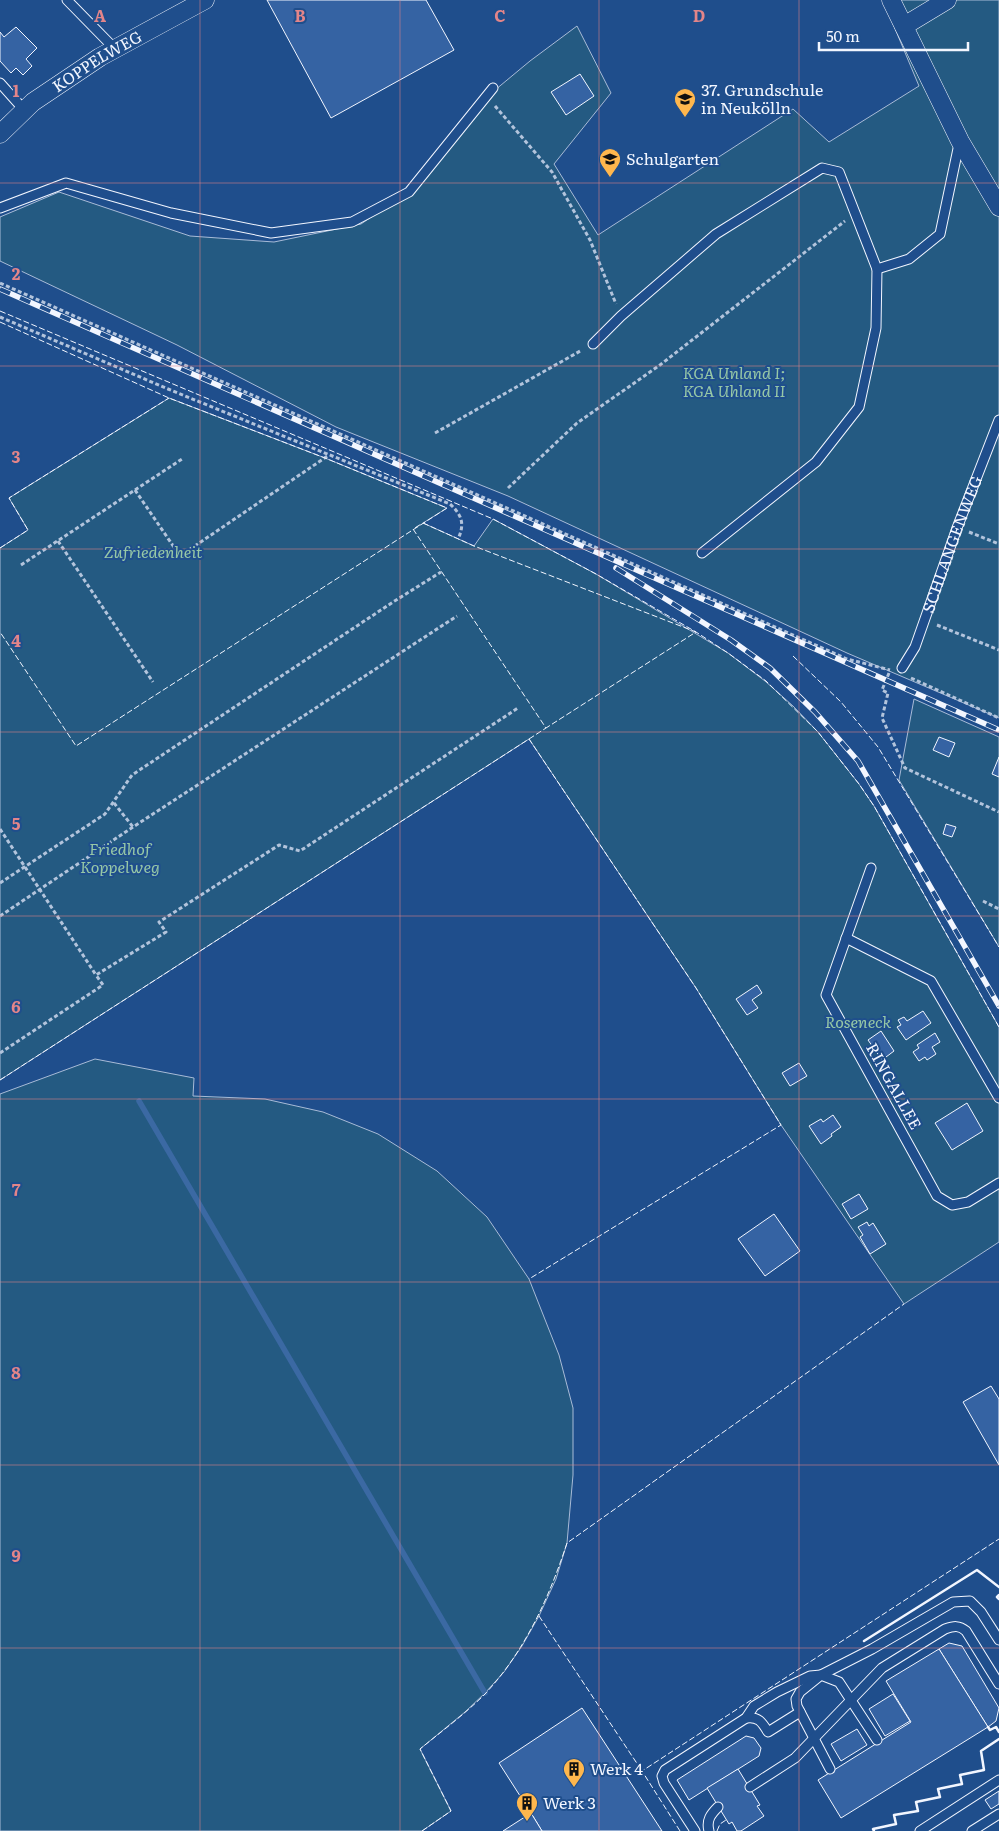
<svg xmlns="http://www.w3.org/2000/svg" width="999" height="1831" font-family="Literata,serif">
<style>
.green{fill:#245a82;stroke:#a8bbd7}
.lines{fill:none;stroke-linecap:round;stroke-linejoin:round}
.stream{stroke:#3b69a3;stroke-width:5.5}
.building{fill:#3563a3;stroke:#f2f6ff}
.service-casing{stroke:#f2f6ff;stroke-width:11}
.minor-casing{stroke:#f2f6ff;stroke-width:19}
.path{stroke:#b3c4dc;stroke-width:3;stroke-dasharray:4 2.5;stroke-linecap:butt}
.service{stroke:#1f4e8c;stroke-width:9}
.minor{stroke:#1f4e8c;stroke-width:18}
.rail-casing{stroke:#f2f6ff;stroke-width:5.5}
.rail{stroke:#1f4e8c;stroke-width:4;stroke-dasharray:11;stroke-linecap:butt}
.fence{stroke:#f2f6ff;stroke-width:1;stroke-dasharray:6 2.5;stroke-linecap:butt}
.wall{stroke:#f2f6ff;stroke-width:2.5}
.grid{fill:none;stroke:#e38589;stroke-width:1;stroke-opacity:0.55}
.labels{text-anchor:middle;stroke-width:4;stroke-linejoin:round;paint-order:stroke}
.street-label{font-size:16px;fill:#f2f6ff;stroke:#1f4e8c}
.poi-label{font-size:16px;fill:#f2f6ff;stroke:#1f4e8c;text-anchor:start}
.park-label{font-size:16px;font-style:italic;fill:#97c8a6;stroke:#1f4e8c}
.grid-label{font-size:16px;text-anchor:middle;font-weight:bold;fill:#e38589;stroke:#1f4e8c;stroke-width:4;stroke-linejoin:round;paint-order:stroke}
</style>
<rect width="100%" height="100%" fill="#1f4e8c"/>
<g class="green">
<path d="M883,0H999V718L847,653L508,496L336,427L177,345L0,261V217L59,192L190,236L274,242L361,224L418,185L489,95L530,61L577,26L611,93L554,164L598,235L793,109L829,142L919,86Z"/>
<path d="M169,398L325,458L447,508L423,523L474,546L493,519L596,574L728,653L765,681L793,706L818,732L859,784L874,806L999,1027V1242L904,1304L781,1125L696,988L529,739L0,1080V548L28,530L9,498Z"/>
<path d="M914,699L999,737V947L899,780Z"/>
<path d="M95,1059L194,1078L193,1096L265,1099L323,1112L378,1134L437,1171L487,1217L529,1279L559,1355L573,1408V1475L567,1543L556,1579L539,1616L522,1646L504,1672L485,1693L465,1712L420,1749L451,1811L422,1831H0V1094Z"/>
</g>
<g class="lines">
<path class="stream" d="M139,1101L485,1693"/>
</g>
<g class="building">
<path d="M267,0H426L454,50L331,118Z"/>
<path d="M16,27L37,48L26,59L32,66L23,75L16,68L11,73L0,61V32L4,37Z"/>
<path d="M580,74L594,96L566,115L551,92Z"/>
<path d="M939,737L955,743L949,757L933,750Z"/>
<path d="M999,757V777L992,774Z"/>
<path d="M946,824L956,827L952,837L943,834Z"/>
<path d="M757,985L762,993L752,1000L758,1008L747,1015L736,999Z"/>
<path d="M923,1011L931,1023L906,1040L897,1027L901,1025L898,1020L904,1017L907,1021Z"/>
<path d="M881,1031L894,1051L882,1060L868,1040Z"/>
<path d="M935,1033L940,1042L932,1047L936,1054L927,1060L925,1057L919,1061L913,1052L919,1048L917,1045Z"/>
<path d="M799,1063L807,1076L790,1086L782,1073Z"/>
<path d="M967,1103L983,1131L952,1150L935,1123Z"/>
<path d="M833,1115L841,1127L831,1134L832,1136L821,1144L809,1126L821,1119L823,1122Z"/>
<path d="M859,1194L868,1209L851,1219L842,1204Z"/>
<path d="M774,1214L800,1251L765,1276L738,1239Z"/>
<path d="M867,1222L869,1226L873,1223L886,1244L870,1254L860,1237L863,1235L858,1227Z"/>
<path d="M991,1386L999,1399V1465L963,1402Z"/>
<path d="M949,1643L962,1646L999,1708L996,1721L988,1727L939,1649Z"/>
<path d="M939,1649L988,1727L841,1818L818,1780L911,1722L886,1681Z"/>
<path d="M893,1694L910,1721L885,1736L869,1709Z"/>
<path d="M582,1708L662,1831H542L531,1813L499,1763Z"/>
<path d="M857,1729L867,1745L841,1761L831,1744Z"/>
<path d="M746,1736L754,1738L761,1748L759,1756L689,1800L677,1780Z"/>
<path d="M738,1769L760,1805L757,1806L764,1816L741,1831H737L732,1822L729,1824L707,1788Z"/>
<path d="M999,1791V1804L991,1809L985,1800Z"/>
<path d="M531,1813L542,1831H503Z"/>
</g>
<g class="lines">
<g class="service-casing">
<g id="service">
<path d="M67,0L115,49"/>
<path d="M0,83L25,111"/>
<path d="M0,208L66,183L171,213L271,233L352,222L409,192L493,88"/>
<path d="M593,344L621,316L716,234L822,168L839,172L877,269L909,259L940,234L959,144"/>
<path d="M702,553L816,462L859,407L876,328L877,269"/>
<path id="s1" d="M902,668L915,647L957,528L999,420"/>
<path d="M871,868L826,995L937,1196L952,1205L968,1202L999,1183"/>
<path d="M846,938L931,981L999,1098"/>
<path d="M746,1718C758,1716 762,1722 768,1732L800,1712"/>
<path d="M830,1769L797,1706L796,1699L800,1692L821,1675L872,1649L953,1602L970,1601L981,1612L999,1640"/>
<path d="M750,1787L795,1758L882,1668L945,1629C954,1626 959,1625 966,1631L999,1684"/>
<path d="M695,1831L664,1783L662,1776L665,1770L746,1718L754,1706L777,1692L810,1676L821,1675L839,1682L877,1740"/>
<path d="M709,1831C706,1820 711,1814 718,1807"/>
<path d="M920,1831L999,1780"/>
<path d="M972,1831L999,1814"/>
</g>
</g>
<g class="minor-casing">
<g id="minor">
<path d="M891,0L960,141L999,207"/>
<path d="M904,26L947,0"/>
<path id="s2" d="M0,134L33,102L100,57L205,0"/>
</g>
</g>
<g class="path">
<path d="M495,106L552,172L590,240L616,304"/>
<path d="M0,283L847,659L890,670"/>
<path d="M0,317L168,389L450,504C462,515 465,524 458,539"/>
<path d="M435,433L582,350"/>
<path d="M508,488L577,423L660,365L845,221"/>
<path d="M135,490L180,556L329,455"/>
<path d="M969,532L999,544"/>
<path d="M58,541L153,682"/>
<path d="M21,565L182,459"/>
<path d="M937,625L999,650"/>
<path d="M889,673L882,690L888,693L882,718L905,768L999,812"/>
<path d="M911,678L999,718"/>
<path d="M114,803L133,827"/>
<path d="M0,829L96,975"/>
<path d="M0,883L105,814L132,775L393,602L441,572"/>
<path d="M983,901L999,909"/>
<path d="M0,916L133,827L457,616"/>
<path d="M0,1053L103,985L96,975L166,932L159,922L279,845L300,851L518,708"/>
</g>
<use href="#service" class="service"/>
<use href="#minor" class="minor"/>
<g class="rail-casing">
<g id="rail">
<path d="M0,289L999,730"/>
<path d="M616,568L731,640L770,668L815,712L858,761L999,1006"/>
</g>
</g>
<use href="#rail" class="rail"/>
<g class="fence">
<path d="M0,311L493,519L596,574L696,632L728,653L766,681L818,732L859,784L874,806L999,1027"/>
<path d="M0,322L169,398L325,458L447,508L76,746L0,632"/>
<path d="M423,523L474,546L696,632L546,728L413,529Z"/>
<path d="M0,548L28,530L9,498L169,398"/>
<path d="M793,656L841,702L878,747L999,947"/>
<path d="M529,739L546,728"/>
<path d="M0,1080L529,739L696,988L781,1125L529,1279"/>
<path d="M539,1616L642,1771"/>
<path d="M422,1831L451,1811L420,1749C442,1731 465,1714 485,1694C525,1651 549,1598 567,1543L904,1304"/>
<path d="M680,1831L642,1771L999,1539"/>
<path d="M717,1831L720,1824L726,1820"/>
</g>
<g class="wall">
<path d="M999,1595L997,1597L999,1599"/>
<path d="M864,1641L977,1570L999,1587"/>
<path d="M988,1727L990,1730L996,1727L999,1732"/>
<path d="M874,1831L873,1829L896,1824L894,1815L918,1811L916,1802L940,1797L938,1789L962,1784L960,1775L984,1770L981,1751L999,1739"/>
</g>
</g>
<path class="grid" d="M200,0V1831M400,0V1831M599,0V1831M799,0V1831M0,183H999M0,366H999M0,549H999M0,732H999M0,916H999M0,1099H999M0,1282H999M0,1465H999M0,1648H999"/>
<defs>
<g id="school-pin" transform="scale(1.125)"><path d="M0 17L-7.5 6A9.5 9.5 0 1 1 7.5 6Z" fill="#ffb74d" stroke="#1f4e8c"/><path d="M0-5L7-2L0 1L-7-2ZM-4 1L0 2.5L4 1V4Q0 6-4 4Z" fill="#111"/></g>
<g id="building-pin" transform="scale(1.125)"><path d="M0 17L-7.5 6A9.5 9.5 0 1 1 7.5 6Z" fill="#ffb74d" stroke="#1f4e8c"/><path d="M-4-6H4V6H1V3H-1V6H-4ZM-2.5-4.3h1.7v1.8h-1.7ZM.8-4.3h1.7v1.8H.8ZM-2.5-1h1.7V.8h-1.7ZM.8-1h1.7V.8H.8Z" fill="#111"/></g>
</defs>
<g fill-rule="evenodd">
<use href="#school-pin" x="685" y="99"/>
<use href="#school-pin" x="610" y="159"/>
<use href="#building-pin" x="574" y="1769"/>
<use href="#building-pin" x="527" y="1803"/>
</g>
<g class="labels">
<g class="street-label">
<text dy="6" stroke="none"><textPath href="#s2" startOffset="122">KOPPELWEG</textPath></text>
<text dy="6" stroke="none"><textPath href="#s1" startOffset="134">SCHLANGENWEG</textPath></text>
<text transform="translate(894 1086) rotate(61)" y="6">RINGALLEE</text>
</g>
<g class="poi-label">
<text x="701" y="96">37. Grundschule<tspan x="701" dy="18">in Neukölln</tspan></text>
<text x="626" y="165">Schulgarten</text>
<text x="590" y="1775">Werk 4</text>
<text x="543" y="1809">Werk 3</text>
</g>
<g class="park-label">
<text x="734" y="379">KGA Unland I;<tspan x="734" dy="18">KGA Uhland II</tspan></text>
<text x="153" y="558">Zufriedenheit</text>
<text x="120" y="855">Friedhof<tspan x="120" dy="18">Koppelweg</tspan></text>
<text x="858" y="1028">Roseneck</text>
</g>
</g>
<g class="grid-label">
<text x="100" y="22">A</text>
<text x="300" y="22">B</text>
<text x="500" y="22">C</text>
<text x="699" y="22">D</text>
<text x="16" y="97">1</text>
<text x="16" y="280">2</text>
<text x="16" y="463">3</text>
<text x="16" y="647">4</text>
<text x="16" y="830">5</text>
<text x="16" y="1013">6</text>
<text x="16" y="1196">7</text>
<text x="16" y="1379">8</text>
<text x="16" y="1562">9</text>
</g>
<path d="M819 42v8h149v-8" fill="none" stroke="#f2f6ff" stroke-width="2.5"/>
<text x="826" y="42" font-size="15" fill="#f2f6ff" stroke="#1f4e8c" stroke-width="4" paint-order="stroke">50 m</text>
</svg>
